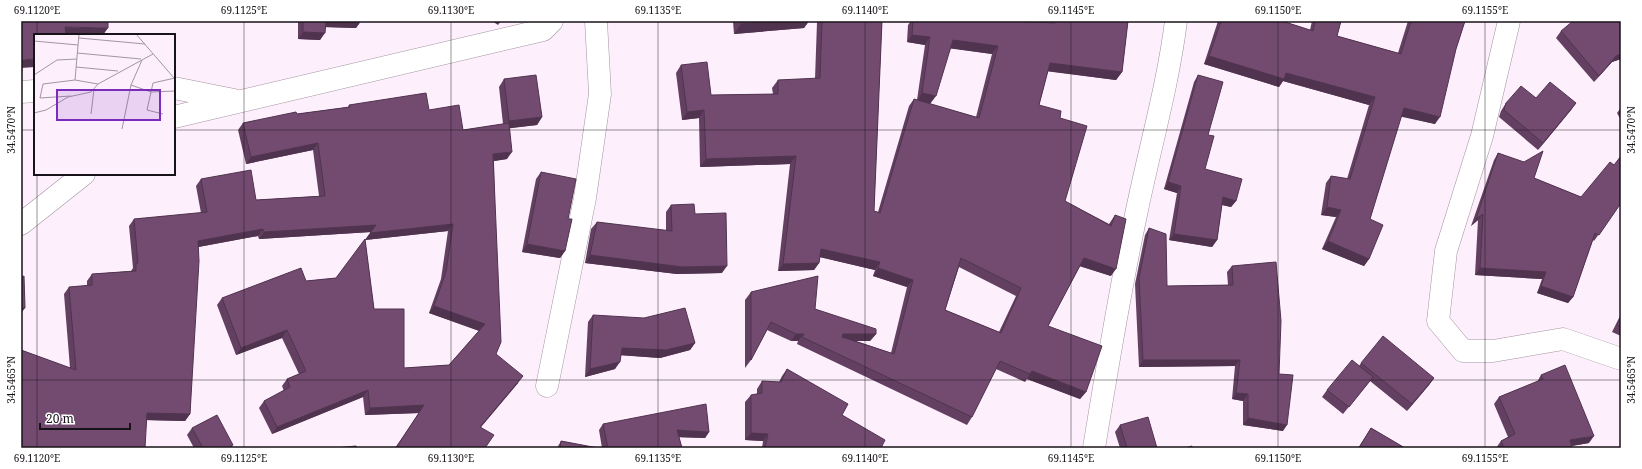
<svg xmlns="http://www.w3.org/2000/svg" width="1642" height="469" font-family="'Noto Serif',serif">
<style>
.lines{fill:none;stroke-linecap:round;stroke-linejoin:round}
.minor-casing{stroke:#a295a1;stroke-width:23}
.minor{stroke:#fff;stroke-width:22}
.wall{fill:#634061;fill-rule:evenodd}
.shaded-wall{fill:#50344f}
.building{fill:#734b71;stroke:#50344f;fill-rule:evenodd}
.ticks{fill:none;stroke:#181318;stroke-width:1;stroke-opacity:0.45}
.inset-road{fill:none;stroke:#a197a1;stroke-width:1}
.view{fill:#7b2cbf;fill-opacity:0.15;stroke:#7b2cbf;stroke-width:2}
.inset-edge{fill:none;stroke:#181318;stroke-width:2}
.neatline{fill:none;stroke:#181318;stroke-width:1.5}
.ticks-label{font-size:10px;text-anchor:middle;fill:#181318}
</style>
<rect width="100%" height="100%" fill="#fdeffc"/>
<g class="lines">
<g class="minor-casing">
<g id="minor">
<path d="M1509,21L1482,136L1446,251L1438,321L1463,351H1493L1563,339L1621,359"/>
<path d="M174,88L234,100"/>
<path d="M21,92L35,91"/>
<path d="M174,117L543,30L552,21"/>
<path d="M21,224L84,174"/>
<path d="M547,386L585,198L600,94L596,21"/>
<path d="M1094,448C1107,368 1120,289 1137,210C1150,147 1168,85 1176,21"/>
</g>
</g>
<use href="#minor" class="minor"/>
</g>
<g class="wall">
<path d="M298,21H361L356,28L326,27L320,40L298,39Z"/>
<path d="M492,21H501L498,25Z"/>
<path d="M733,21H809L804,28L734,34Z"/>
<path d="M818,21H882L874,211L878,212L909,106L914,99L917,100L925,45L907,42L908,25L911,21H1011L1050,22V21H1128L1122,72L1116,80L1048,71L1039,105L1060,118L1065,201L1109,224L1115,215L1111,276L1080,266L1048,326L1086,392L1080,399L1027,379L1025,382L996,369L972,417L967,425L797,344L798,341H791L767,330L751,360L745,368V300L751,292L815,309L876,334L870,341H856L891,353L907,287L873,276L875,270L820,257L819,263L814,270L778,271L790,164L700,167L699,118L682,120L676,73L681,65L711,95L773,94L772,88L778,80L815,79L817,22ZM950,48L992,54L976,117L930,104ZM959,267L1016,296L999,332L945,310Z"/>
<path d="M1218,21H1282L1310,30L1312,21H1341L1337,36L1398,53L1408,21H1465L1456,49L1435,124L1401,116L1370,219L1369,259L1364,266L1322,249L1336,217L1321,215L1326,183L1331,176L1347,179L1369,105L1283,81L1279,87L1204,64Z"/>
<path d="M1621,21V59L1612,62L1594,82L1556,38L1561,31Z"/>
<path d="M1198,75L1208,135L1205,169L1236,201L1231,207L1222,205L1217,240L1212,247L1169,240L1177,193L1164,189L1194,82Z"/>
<path d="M504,79L542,117L537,125L509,128L507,159L494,161L496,354L518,383L481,427L485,448H395L419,413L365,415L363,397L272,434L259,408L264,401L284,391L282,386L287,379L299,374L282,338L236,355L217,305L222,298L306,281L336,278L371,232L259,239L258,236L198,247L190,414L185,421L147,420L21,448V350L70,368L64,294L69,287L87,286V281L92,274L131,271L133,268L129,226L134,219L201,213L196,186L201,179L256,200L319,196L313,150L246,164L238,130L243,123L297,114L348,107L349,105L429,110L463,130L503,124L499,87ZM448,231L441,279L429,313L479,331L449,365L404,368L374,309L365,240Z"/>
<path d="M1536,98L1576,103L1571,110L1538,150L1499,117L1501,111L1506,103Z"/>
<path d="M1620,109H1621V120L1617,113Z"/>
<path d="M1498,153L1534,178L1581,197L1621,203L1594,241L1593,240L1573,297L1568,303L1537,293L1542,279L1475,275L1478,220L1471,226L1494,160Z"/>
<path d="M541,172L565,251L560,258L522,252L536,179Z"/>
<path d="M671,205L695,214L722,273L677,274L585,263L591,229L597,222L666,231V212Z"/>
<path d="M1149,228L1167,286L1228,285L1227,272L1232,266L1279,374L1283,431L1243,425V401L1232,399L1235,366L1139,367L1135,284L1145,235Z"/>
<path d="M1621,314V336L1612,332Z"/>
<path d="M593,315L695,343L690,350L660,358L621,355L615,369L585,377L588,322Z"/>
<path d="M1361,363L1434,378L1429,385L1407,411L1370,381L1343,414L1322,397L1327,390L1359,366Z"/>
<path d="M787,369L842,415L881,448H762L763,441L745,440V402L751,395L757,394V389L762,381L779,382L782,376Z"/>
<path d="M1541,375L1589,443L1572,446V448H1496L1501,441L1508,437L1494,404L1499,397L1537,382Z"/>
<path d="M603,424L709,432L705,438L679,437L682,448H602L599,430Z"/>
<path d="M1120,425L1157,448H1120L1115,432Z"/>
<path d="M192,428L231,448H194L187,435Z"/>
<path d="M1371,428L1405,448H1358Z"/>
<path d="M561,441L598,448H557Z"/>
</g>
<g class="shaded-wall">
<path d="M325,21H361L356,28L321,27Z"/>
<path d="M777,21H809L804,28L734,34L741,24Z"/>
<path d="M65,27L108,28L103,35H60Z"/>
<path d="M303,32L325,33L320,40L298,39Z"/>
<path d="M912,35L930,37L925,45L907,42Z"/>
<path d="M953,40L998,46L992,54L947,48Z"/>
<path d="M1621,54V59L1612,62L1594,82L1599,76L1616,56Z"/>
<path d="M1209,56L1286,73L1375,97L1369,105L1283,81L1279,87L1204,64Z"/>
<path d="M35,59V67L21,68V60Z"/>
<path d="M1050,63L1122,72L1116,80L1045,71Z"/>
<path d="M922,93L936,96L930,104L917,101Z"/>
<path d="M1576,103L1571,110L1538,150L1543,143Z"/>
<path d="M1404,108L1440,117L1435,124L1398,116Z"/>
<path d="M704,110L699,118L682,120L687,112Z"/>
<path d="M542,117L537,125L504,129L509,121Z"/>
<path d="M318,143L313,150L246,164L251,157Z"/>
<path d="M512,152L507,159L488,162L493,154Z"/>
<path d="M796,156L790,164L700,167L706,159Z"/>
<path d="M1168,182L1181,186L1177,193L1164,189Z"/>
<path d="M1223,197L1236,201L1231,207L1218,204Z"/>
<path d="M1327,207L1341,210L1336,217L1321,215Z"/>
<path d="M1483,214L1478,220L1471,226L1476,219Z"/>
<path d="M453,224L448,231L365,240L370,233Z"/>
<path d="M376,225L371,232L259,239L264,232Z"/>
<path d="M263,229L258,236L193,248L198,241Z"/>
<path d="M1174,234L1217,240L1212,247L1169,240Z"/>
<path d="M1328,241L1369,259L1364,266L1322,249Z"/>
<path d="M527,244L565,251L560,258L522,252Z"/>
<path d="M821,249L880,262L875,270L815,256Z"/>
<path d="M590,255L727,266L722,273L677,274L585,263Z"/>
<path d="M1084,258L1116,269L1111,276L1079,266Z"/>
<path d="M819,263L814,270L778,271L783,264Z"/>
<path d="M878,268L913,280L907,287L873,276Z"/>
<path d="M1480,268L1546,272L1542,279L1475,275Z"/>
<path d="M1541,286L1573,297L1568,303L1537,293Z"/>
<path d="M434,306L485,324L480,331L429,313Z"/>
<path d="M21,308H25L22,312H21Z"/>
<path d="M287,330L282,338L236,355L241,348Z"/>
<path d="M796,334H804L798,341H791Z"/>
<path d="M843,334H876L870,341H838Z"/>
<path d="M695,343L690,350L660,358L617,355L622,348Z"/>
<path d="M1143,360H1240L1235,366L1139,367Z"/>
<path d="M620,362L615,369L585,377L590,369Z"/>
<path d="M1032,371L1086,392L1080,399L1027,379Z"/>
<path d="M523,376L518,383L475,434L480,427Z"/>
<path d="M1434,378L1429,385L1407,411L1412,404Z"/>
<path d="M368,390L363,397L272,434L277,427Z"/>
<path d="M1236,393L1248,394L1243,401L1232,399Z"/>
<path d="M424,405L419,413L365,415L370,408Z"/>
<path d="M147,413L190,414L185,421L142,420Z"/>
<path d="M1248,418L1287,425L1283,431L1243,425Z"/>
<path d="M677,430L709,432L705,438L672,437Z"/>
<path d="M751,433L768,434L763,441L745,440Z"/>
<path d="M1594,436L1589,443L1565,447L1570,440Z"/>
<path d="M233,445L231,448H226Z"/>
</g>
<g class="building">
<path d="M21,21H108V28L65,27L66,35H35V59L21,60L22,71H21Z"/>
<path d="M303,21H326L325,33L303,32Z"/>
<path d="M741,21H777L741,24Z"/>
<path d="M822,21H882L874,211L880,213L914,99L979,118L998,46L953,40L936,96L922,93L930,37L912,35L913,21H1011L1055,23V21H1128L1122,72L1050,63L1039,105L1061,111L1060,118L1087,126L1065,201L1111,226L1115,215L1126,219L1116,269L1084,258L1048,326L1102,346L1086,392L1032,371L1030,374L1000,361L972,417L802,337L804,334H796L771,322L751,360V292L818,276L815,309L876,329V334H843L842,337L894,354L913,280L878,268L880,262L821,249L819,263L783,264L796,156L706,159L704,110L687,112L681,65L707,62L711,95L778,94V80L820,78ZM961,258L1021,288L1001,333L945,310Z"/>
<path d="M1221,21H1282L1313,31L1315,21H1341L1337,36L1401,54L1411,21H1465L1456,49L1440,117L1404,108L1370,219L1383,225L1369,259L1328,241L1341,210L1327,207L1331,176L1350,179L1375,97L1286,73L1284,79L1209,56Z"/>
<path d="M1573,21H1621V54L1616,56L1599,76L1561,31Z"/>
<path d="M536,75L542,117L509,121L504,79Z"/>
<path d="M1198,75L1223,82L1208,135L1214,136L1205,169L1242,179L1236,201L1223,197L1217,240L1174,234L1181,186L1168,182Z"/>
<path d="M1550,82L1576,103L1543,143L1504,110L1506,103L1521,86L1536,98Z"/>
<path d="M426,93L429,110L459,105L463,130L509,123L512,152L493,154L501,342L496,354L523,376L480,427L494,435L485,448H465L463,447V448H396L424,405L370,408L368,390L277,427L264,401L290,387L287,379L306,371L287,330L241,348L222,298L301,268L306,281L336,278L365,239L374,309H404V368L449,365L485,324L434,306L446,272L453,224L370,233L376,225L264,232L263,229L198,241L199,261L190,414L147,413L145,448H21V395L22,392L21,391V350L76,370L69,287L92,285V274L136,271V263H138L134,219L207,212L201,179L251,170L256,200L325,196L318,143L251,157L243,123L296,112L297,114L350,107L349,105Z"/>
<path d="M1543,151L1534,178L1581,197L1610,162L1614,165L1621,156V203L1599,235L1595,233L1573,297L1541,286L1546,272L1480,268L1483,214L1476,219L1498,153L1524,162Z"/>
<path d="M541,172L576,179L568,219H572L565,251L527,244Z"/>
<path d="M694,204L695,214L726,213L727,266L682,267L590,255L597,222L672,231L671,205Z"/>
<path d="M1149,228L1166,234L1167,286L1233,285L1232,266L1276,262L1281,321L1279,374L1293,375L1287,425L1248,418V394L1236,393L1240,360H1143L1139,278Z"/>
<path d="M24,276L25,308H21V277Z"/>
<path d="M685,308L695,343L666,350L622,348L620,362L590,369L593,315L644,318Z"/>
<path d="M1621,317V327L1617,325Z"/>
<path d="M1383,336L1434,378L1412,404L1361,363Z"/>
<path d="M1352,360L1373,377L1349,407L1327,390Z"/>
<path d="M1565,365L1594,436L1570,440L1572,448H1504L1501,441L1515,434L1499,397L1543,379L1541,375Z"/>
<path d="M787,369L848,404L842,415L885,440L881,448H765L768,434L751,433V395L762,393V381L781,382Z"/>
<path d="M706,404L709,432L677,430L682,448H608L603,424Z"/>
<path d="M217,415L233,445L226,448H203L192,428Z"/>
<path d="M1148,417L1157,448H1127L1120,425Z"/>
<path d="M1371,428L1405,448H1359Z"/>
<path d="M561,441L598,448H560Z"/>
<path d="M356,446L357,448H336Z"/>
<path d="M1192,446V448H1185Z"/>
</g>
<path class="ticks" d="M37,21V35M244,21V448M451,21V448M658,21V448M865,21V448M1071,21V448M1278,21V448M1485,21V448M21,130H35M174,130H1621M37,174V448M21,380H1621"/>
<g transform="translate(34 34)">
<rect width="141" height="141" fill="#fdeffc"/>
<path class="inset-road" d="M102,0L140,44M45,4L111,10M0,7L44,11M43,19L107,25M42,33L84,37M0,41L23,26L43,25M41,46L45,0M97,51L117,58L141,57M37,62L6,64L9,50L41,46L64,50M0,79L12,76L34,63L57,58L64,50L119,20M57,80L60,55M129,80L113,76L119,49L141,44M88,95L97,51L108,26"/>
<path class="view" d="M23,56H126V86H23Z"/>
<rect width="141" height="141" class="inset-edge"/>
</g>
<rect width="1642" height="469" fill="none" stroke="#ffffff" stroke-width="44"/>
<path d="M40 423v6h90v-6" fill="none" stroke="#181318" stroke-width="2"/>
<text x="46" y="423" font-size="12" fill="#181318" stroke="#ffffff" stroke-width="3" paint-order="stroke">20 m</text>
<rect x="22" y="22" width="1598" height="425" class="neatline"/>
<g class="ticks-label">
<text x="37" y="14">69.1120°E</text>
<text x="244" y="14">69.1125°E</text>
<text x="451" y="14">69.1130°E</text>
<text x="658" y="14">69.1135°E</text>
<text x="865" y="14">69.1140°E</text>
<text x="1071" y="14">69.1145°E</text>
<text x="1278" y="14">69.1150°E</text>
<text x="1485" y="14">69.1155°E</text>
<text transform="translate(11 130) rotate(-90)" y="4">34.5470°N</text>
<text transform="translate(1631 130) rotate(-90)" y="4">34.5470°N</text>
<text transform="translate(11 380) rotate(-90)" y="4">34.5465°N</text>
<text transform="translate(1631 380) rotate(-90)" y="4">34.5465°N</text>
<text x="37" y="462">69.1120°E</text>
<text x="244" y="462">69.1125°E</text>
<text x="451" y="462">69.1130°E</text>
<text x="658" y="462">69.1135°E</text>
<text x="865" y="462">69.1140°E</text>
<text x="1071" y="462">69.1145°E</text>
<text x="1278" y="462">69.1150°E</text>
<text x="1485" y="462">69.1155°E</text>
</g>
</svg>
